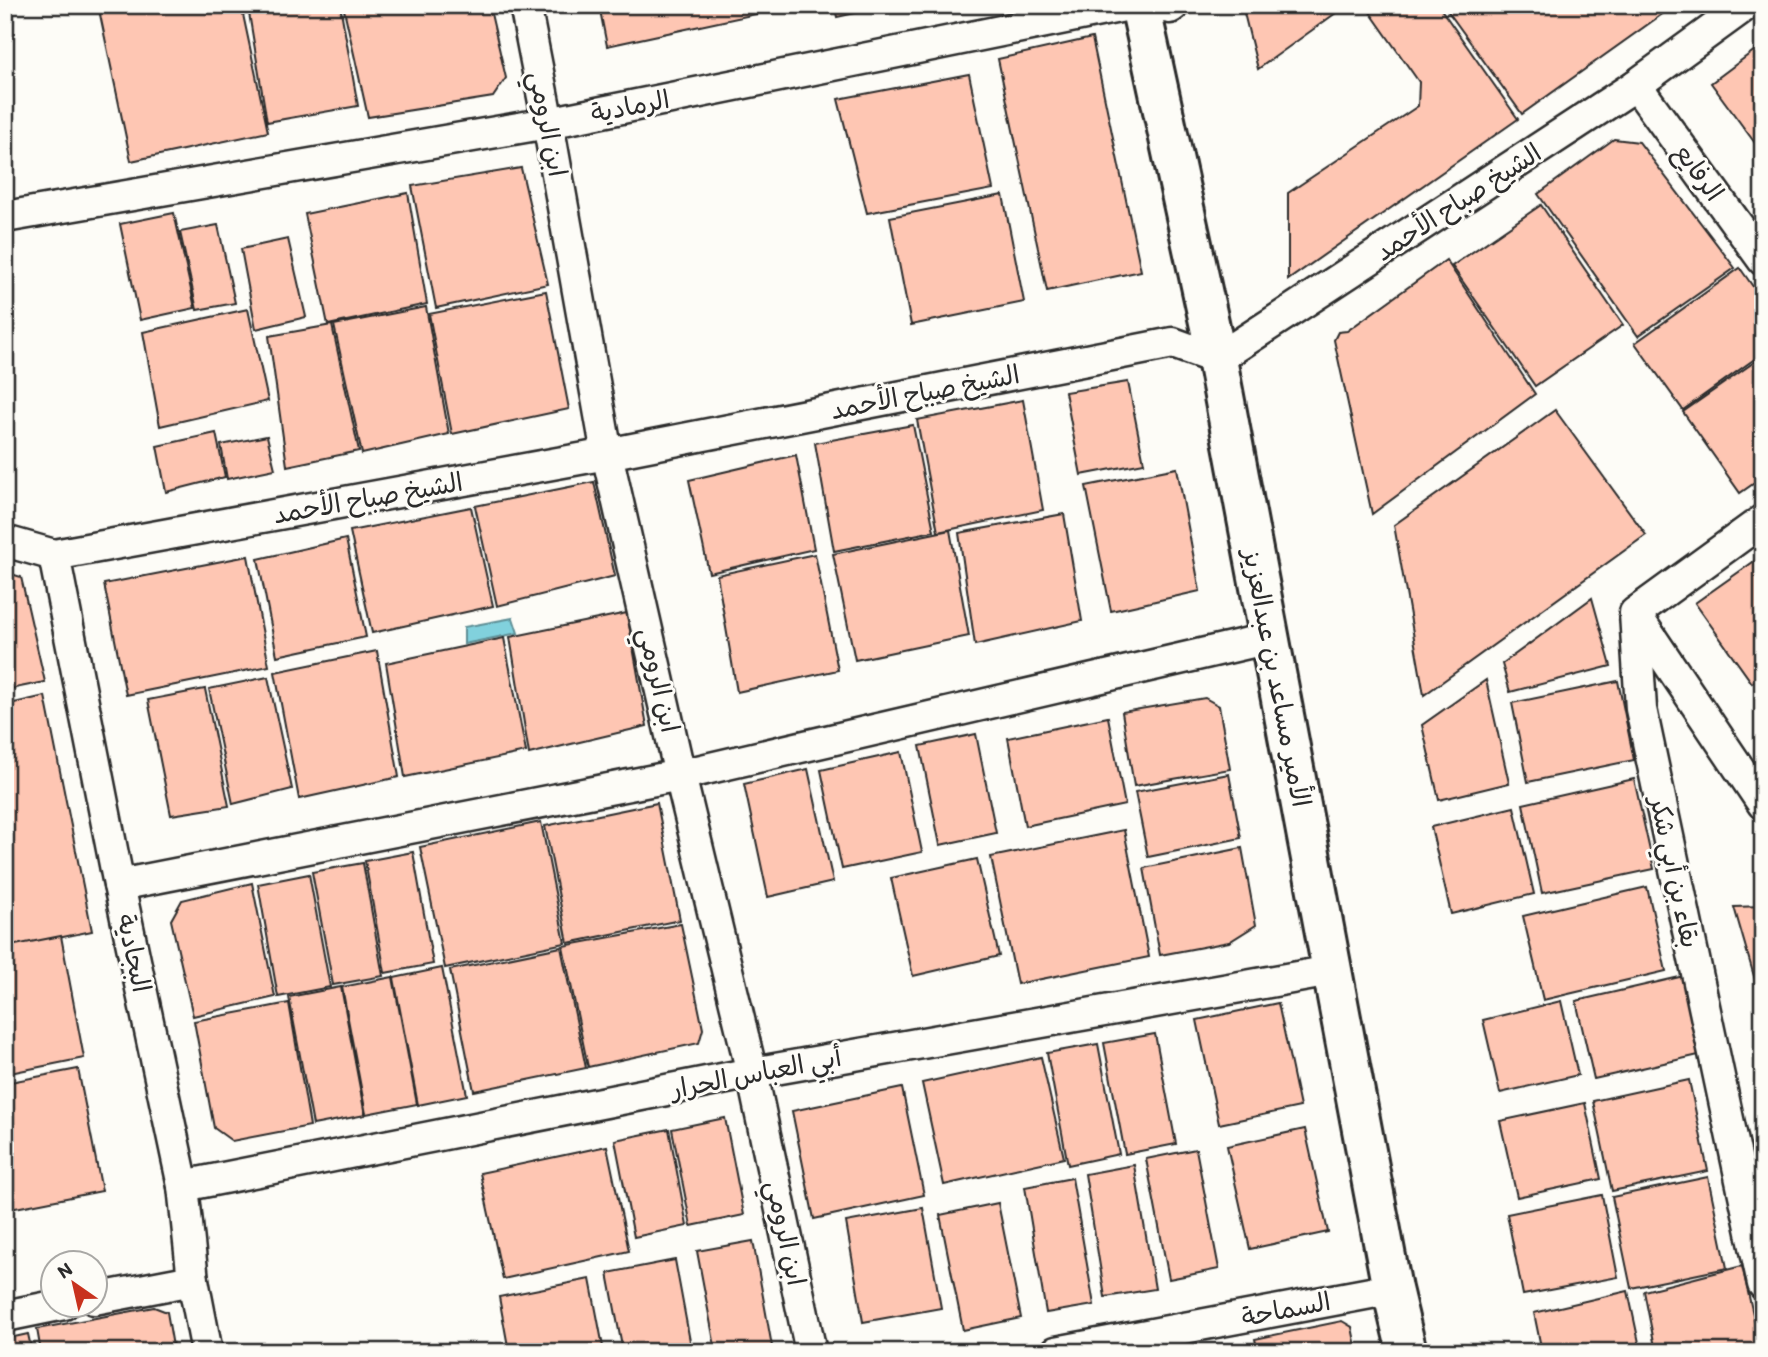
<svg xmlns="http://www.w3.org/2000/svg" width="1768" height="1357" font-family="Itim,'Playpen Sans Arabic',sans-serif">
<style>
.water{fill:#81d1dd;stroke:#5f8f96;stroke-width:2}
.building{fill:#fec6b3;stroke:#2b2b2b;stroke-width:2}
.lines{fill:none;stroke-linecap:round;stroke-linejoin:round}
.street-casing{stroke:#2b2b2b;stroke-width:35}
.secondary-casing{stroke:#2b2b2b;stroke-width:44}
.street{stroke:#fdfcf7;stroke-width:30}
.secondary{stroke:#fdfcf7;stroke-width:38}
.labels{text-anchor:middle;stroke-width:6;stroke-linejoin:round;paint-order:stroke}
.street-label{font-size:26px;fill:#2b2b2b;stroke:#fdfcf7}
</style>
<rect width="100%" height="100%" fill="#fdfcf7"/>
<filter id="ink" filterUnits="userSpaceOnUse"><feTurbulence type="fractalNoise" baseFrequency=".0143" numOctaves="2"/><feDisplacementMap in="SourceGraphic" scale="14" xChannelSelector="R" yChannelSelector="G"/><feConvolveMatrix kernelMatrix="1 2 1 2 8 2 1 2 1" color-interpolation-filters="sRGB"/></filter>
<g filter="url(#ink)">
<path class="water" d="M513,618L518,633L464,644V627Z"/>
<g class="building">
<path d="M98,5H241L268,132L131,161Z"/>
<path d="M260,5H340L358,106L267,122L248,7Z"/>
<path d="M343,5H489L506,78L493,97L368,117Z"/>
<path d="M599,5H798L607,46Z"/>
<path d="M834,5H891L837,17Z"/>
<path d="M1255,5H1347L1258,69L1244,13Z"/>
<path d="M1365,5H1438L1518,119L1288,280V193L1418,106L1419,82Z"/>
<path d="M1454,5H1675L1522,114L1447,10Z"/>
<path d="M1092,38L1141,271L1047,291L998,59Z"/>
<path d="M1763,44V154L1711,83Z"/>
<path d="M969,74L993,189L867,213L838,99Z"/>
<path d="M1614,139L1639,142L1735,268L1638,336L1538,194Z"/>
<path d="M521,168L548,284L436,308L412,186Z"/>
<path d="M408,193L427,304L328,325L305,214Z"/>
<path d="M1003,195L1024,302L911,325L890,217Z"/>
<path d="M1541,205L1623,325L1535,386L1452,266Z"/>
<path d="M174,213L195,308L140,320L120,224Z"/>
<path d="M218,225L235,303L197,310L180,232Z"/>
<path d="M288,239L306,317L256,329L241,249Z"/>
<path d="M1446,260L1535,394L1372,514L1334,340L1338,332L1347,331Z"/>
<path d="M1740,268L1763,301V353L1683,410L1635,343Z"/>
<path d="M546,291L569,409L452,434L429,314Z"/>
<path d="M426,307L449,434L362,454L334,325Z"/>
<path d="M248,309L268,401L160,426L143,332Z"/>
<path d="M332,325L359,451L287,466L269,336Z"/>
<path d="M1763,356V477L1740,493L1683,412Z"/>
<path d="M1128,382L1144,463L1081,475L1065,392Z"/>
<path d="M1023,400L1043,510L938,532L917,420Z"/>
<path d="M1555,410L1646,535L1424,695L1394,525Z"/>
<path d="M913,425L934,531L834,551L815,443Z"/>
<path d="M216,433L225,477L166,492L157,446Z"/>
<path d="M267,436L275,469L227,479L221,445Z"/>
<path d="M796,455L814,549L709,573L689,480Z"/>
<path d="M1177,468L1200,591L1111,611L1086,486Z"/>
<path d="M594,482L615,576L497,606L475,506Z"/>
<path d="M471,507L493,606L372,633L350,531Z"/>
<path d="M1064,514L1082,621L975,645L959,533Z"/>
<path d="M950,530L969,636L855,660L833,554Z"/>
<path d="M346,539L366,637L277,656L258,559Z"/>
<path d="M815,554L838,670L737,692L717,575Z"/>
<path d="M1763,555V675L1752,683L1695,603Z"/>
<path d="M248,556L269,666L126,695L104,584Z"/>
<path d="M5,572L21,577L45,682L5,690Z"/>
<path d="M1592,598L1611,666L1510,692L1502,664Z"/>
<path d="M627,613L647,726L529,754L510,637Z"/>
<path d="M504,638L526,752L405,777L386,663Z"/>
<path d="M377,651L399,777L299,799L275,672Z"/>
<path d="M268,677L292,789L233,804L209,689Z"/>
<path d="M1486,680L1509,783L1439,800L1422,725Z"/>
<path d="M1618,681L1634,760L1528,782L1512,703Z"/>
<path d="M205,689L229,806L171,815L148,700Z"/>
<path d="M45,696L92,931L5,949V705Z"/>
<path d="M1205,698L1219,706L1230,769L1134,786L1122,712Z"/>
<path d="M1108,717L1125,805L1025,826L1008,738Z"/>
<path d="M976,734L996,833L940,845L920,746Z"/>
<path d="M901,752L922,852L842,869L821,770Z"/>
<path d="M808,769L833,882L768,897L744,784Z"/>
<path d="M1229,774L1241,838L1148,857L1135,792Z"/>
<path d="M1634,779L1654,869L1542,893L1523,804Z"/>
<path d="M657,803L680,920L568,943L545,826Z"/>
<path d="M1514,807L1534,894L1451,914L1431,827Z"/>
<path d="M541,822L565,943L445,968L420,847Z"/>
<path d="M1124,830L1149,957L1017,984L991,857Z"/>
<path d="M1242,848L1256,925L1229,942L1160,955L1144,868Z"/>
<path d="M413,852L433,964L385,973L365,861Z"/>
<path d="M977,859L999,956L913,976L891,878Z"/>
<path d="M363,863L383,976L333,985L312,872Z"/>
<path d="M309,874L330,987L278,997L258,884Z"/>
<path d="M252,883L275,997L193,1016L171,920L182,900Z"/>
<path d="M1647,887L1666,971L1543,1000L1523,916Z"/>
<path d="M1763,906V989L1758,990L1734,907Z"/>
<path d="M681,924L703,1029L699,1043L588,1067L563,946Z"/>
<path d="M61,936L84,1058L5,1074V947Z"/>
<path d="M561,947L586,1068L474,1091L450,970Z"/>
<path d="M442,968L467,1095L418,1105L394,978Z"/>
<path d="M1684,976L1703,1054L1594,1079L1576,1001Z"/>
<path d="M393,977L417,1104L366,1114L342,987Z"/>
<path d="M341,987L365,1115L313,1125L289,997Z"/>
<path d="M1561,1001L1578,1075L1500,1093L1483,1020Z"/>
<path d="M289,1003L310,1126L232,1141L214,1128L194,1021Z"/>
<path d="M1278,1003L1300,1107L1219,1124L1197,1020Z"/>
<path d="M1155,1034L1176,1144L1125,1154L1104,1043Z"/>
<path d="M1098,1044L1119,1154L1068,1165L1047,1053Z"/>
<path d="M1041,1057L1064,1158L944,1185L922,1083Z"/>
<path d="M78,1069L102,1191L5,1210V1083Z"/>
<path d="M1689,1080L1708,1171L1612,1191L1593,1101Z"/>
<path d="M902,1088L924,1195L814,1219L792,1111Z"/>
<path d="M1585,1103L1601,1179L1517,1197L1500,1121Z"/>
<path d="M725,1118L744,1215L691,1226L672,1129Z"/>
<path d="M669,1129L687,1226L634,1237L615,1140Z"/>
<path d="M1305,1129L1328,1232L1250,1249L1227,1146Z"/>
<path d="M607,1146L629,1251L503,1279L480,1173Z"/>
<path d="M1196,1149L1219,1269L1169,1279L1146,1159Z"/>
<path d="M1134,1165L1155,1289L1105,1297L1085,1174Z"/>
<path d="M1708,1177L1727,1268L1631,1288L1612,1197Z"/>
<path d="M1072,1178L1094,1305L1046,1313L1025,1187Z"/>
<path d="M1602,1195L1618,1277L1523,1295L1507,1214Z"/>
<path d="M998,1203L1021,1318L963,1330L940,1215Z"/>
<path d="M923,1208L941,1308L863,1322L846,1222Z"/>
<path d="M753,1241L773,1352H716L697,1251Z"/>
<path d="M675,1260L692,1352H623L608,1273Z"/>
<path d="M1742,1266L1760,1345L1741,1352H1656L1644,1291Z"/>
<path d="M590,1279L604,1352H509L499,1297Z"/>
<path d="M1628,1291L1641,1352H1542L1534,1313Z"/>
<path d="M154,1307L167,1312L174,1352H41L37,1329Z"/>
<path d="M1342,1321L1352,1327L1357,1352H1258L1255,1339Z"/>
<path d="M28,1334L32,1352H5V1339Z"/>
<path d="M1235,1346L1236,1352H1208Z"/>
</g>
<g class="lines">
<g class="street-casing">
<g id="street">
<path d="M525,5L548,123L607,454L680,775L752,1073L811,1352"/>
<path d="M1152,5L1170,8L1174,5"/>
<path d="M1636,85L1763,260"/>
<path d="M5,217L548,123L1129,5"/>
<path d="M1763,520L1635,613L1641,709L1763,1284"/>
<path d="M5,541L54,555L607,454L1173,343L1217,359L1636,85L1746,5"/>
<path d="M54,555L119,885L183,1186L193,1280L207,1352"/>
<path d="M1636,615L1763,804"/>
<path d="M119,885L680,775L1270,638"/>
<path d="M183,1186L752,1073L1331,971"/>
<path d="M94,1299L193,1280"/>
<path d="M5,1316L64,1304"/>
<path d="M1056,1352L1392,1289"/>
</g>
</g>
<g class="secondary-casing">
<path id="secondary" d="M1140,5L1217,359L1392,1289L1407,1352"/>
</g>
<use href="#street" class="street"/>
<use href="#secondary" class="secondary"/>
</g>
</g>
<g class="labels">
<g class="street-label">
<text transform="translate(630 106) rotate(-11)" y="9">الرمادية</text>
<text transform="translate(548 124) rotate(79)" y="9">ابن الرومي</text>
<text transform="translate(1699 172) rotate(54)" y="9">الرفايع</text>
<text transform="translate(1458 202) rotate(-33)" y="9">الشيخ صباح الأحمد</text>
<text transform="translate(925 392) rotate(-11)" y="9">الشيخ صباح الأحمد</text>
<text transform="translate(368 498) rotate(-10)" y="9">الشيخ صباح الأحمد</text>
<text transform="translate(1277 678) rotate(79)" y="9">الأمير مساعد بن عبدالعزيز</text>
<text transform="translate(659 680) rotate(77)" y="9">ابن الرومي</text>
<text transform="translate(1675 872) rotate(78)" y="9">بقاء بن أبي شكر</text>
<text transform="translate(134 953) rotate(78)" y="9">البجادية</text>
<text transform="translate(756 1073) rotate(-11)" y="9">أبي العباس الحرار</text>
<text transform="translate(786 1233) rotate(78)" y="9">ابن الرومي</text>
<text transform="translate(1286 1309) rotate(-11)" y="9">السماحة</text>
</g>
</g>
<rect width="1768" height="1357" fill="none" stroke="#fdfcf7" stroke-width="28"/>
<rect x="14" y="14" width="1740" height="1329" fill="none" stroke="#2b2b2b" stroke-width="2.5" filter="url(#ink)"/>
<g transform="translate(74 1284) rotate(326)"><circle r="33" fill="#fdfcf7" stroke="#a9a8a5" stroke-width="2"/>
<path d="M0-5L12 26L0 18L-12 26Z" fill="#c8321e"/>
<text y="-10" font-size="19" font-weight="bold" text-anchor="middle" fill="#2b2b2b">N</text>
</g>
</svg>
